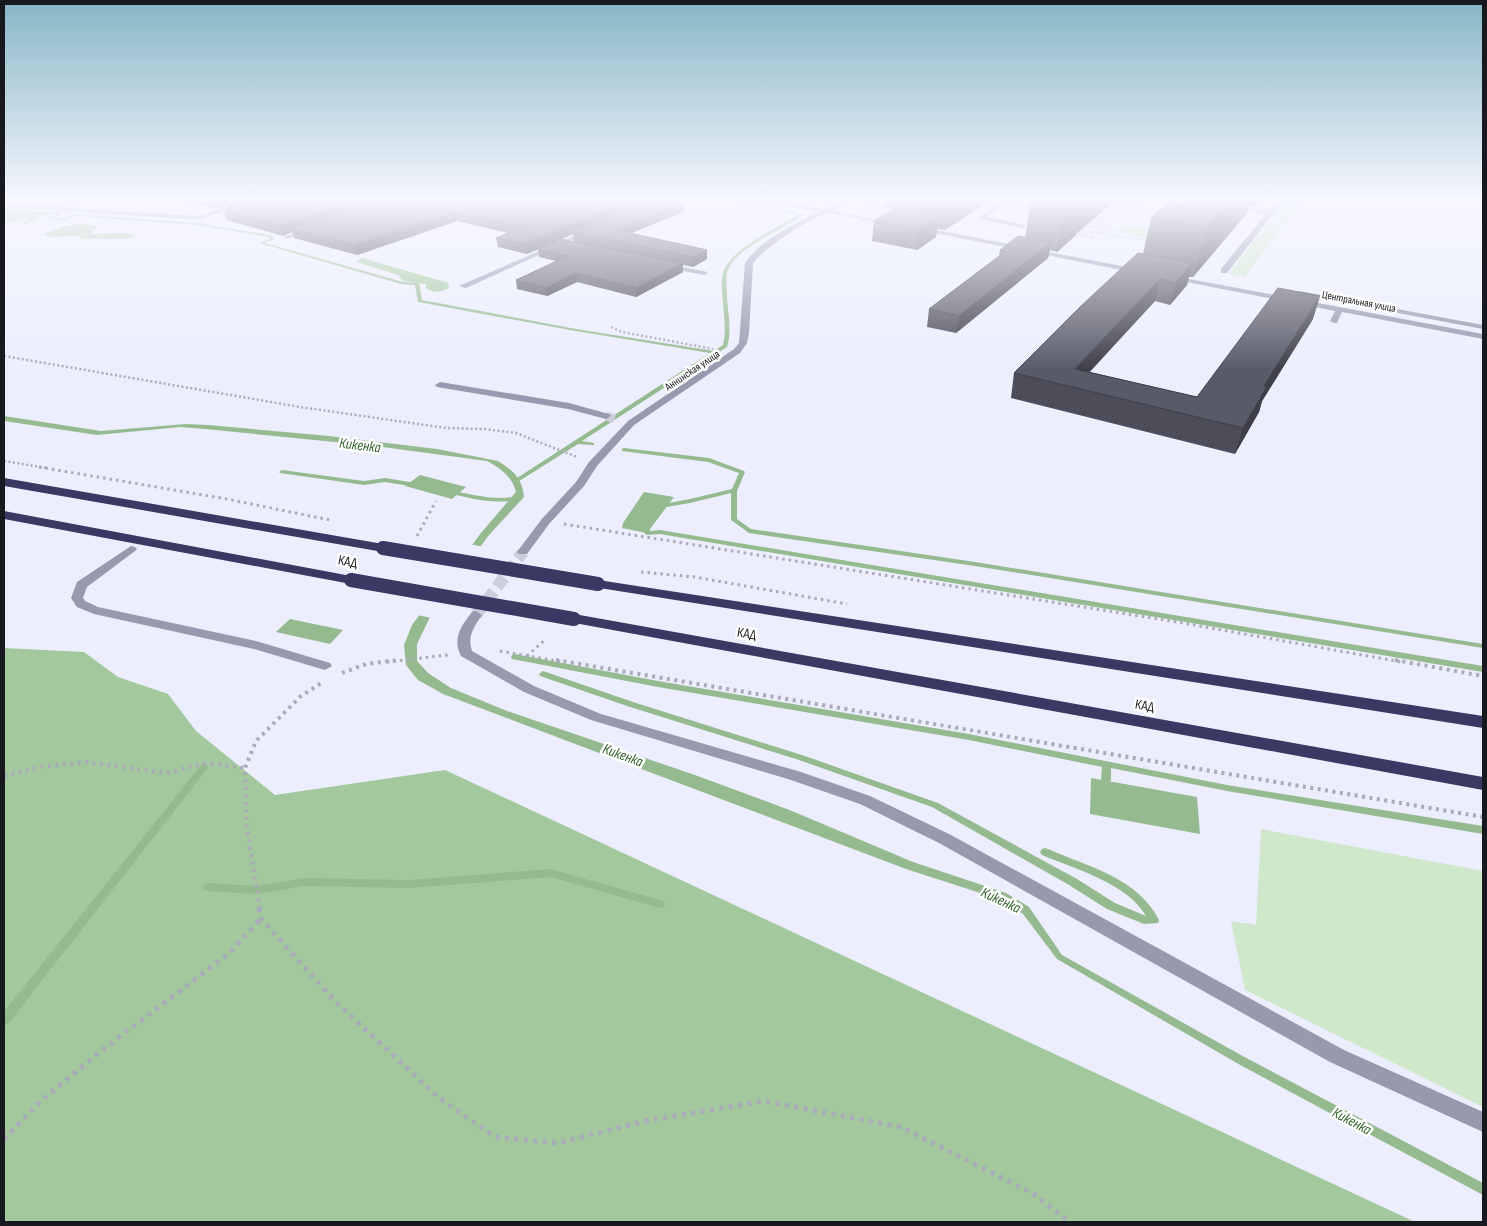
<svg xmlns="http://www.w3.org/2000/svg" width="1487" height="1226" font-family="'Sofia Sans Condensed',sans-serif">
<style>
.green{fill:#cfe7cb}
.forest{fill:#a3c89d}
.water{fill:#96ba8f}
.pier{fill:#eceefe}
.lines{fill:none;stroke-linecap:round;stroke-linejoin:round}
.stream{fill:#96ba8f;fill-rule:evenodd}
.minor-tunnel-far1{stroke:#cccedd;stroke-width:9;stroke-dasharray:9 4.5;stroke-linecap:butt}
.minor-tunnel{stroke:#cccedd;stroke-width:12;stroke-dasharray:12 5.5;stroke-linecap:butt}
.path-far4{stroke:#aaabb8;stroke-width:2;stroke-dasharray:1 2;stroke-linecap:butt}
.path-far3{stroke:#aaabb8;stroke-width:2.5;stroke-dasharray:2 2.5;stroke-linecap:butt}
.path-far2{stroke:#aaabb8;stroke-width:3;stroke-dasharray:2.5 4;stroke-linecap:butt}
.path-far1{stroke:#aaabb8;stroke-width:4;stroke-dasharray:3 4.5;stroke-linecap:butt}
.path{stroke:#aaabb8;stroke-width:5;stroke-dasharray:4 5.5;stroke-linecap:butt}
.minor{fill:#9799af;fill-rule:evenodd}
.highway{fill:#393963;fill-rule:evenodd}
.highway-bridge{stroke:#393963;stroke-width:14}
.wall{fill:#4d4d59}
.shaded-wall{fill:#3e3f49}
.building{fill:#595a68;stroke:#3e3f49}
.labels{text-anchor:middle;stroke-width:5;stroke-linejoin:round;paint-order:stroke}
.far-street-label{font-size:11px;fill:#18191f;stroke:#fff}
.street-label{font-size:14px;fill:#18191f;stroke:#fff}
.water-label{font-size:15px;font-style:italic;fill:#32632a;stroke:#fff}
</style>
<rect width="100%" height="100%" fill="#eceefe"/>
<g class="green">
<path d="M1296,199H1303L1245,277L1228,274L1268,223L1277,224L1282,216L1275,214L1285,200L1293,201Z"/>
<path d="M1122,225L1160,231L1153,238L1114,232Z"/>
<path d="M1261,829L1483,871V1107L1245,990L1231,921L1256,925Z"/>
</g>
<g class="forest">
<path d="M4,211L49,214L21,226L27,219L4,223L7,217H4Z"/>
<path d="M82,224L98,226L91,234L128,233L136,236C120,241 100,238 82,239L80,236L49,237L44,234L65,226Z"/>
<path d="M362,258L449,283L447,285L450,287C443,292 434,294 426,288V284L403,281L398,275L356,262Z"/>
<path d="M4,648L84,652L118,677L168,694L196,731L275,795L445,770L1415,1222H4Z"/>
</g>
<g class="water">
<path d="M4,416L101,431L186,424L208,425L329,436L437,449L498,461C514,471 522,478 524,497L489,535L434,609L417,644V661L428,673L451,688L507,711L695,775L792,811L913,862L1006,893L1029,907L1062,955L1239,1054L1483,1183V1195L1242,1066L1057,959L1023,914L1002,900L906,869L443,694L418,680L406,665L404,645L412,625L481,533L516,492C513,478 501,468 487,461L375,446L205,429L180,427L97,435L4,421Z"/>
<path d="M420,475L466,487L452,499L405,486Z"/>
<path d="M644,492L674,497L647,533L622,528L623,523Z"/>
<path d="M290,619L343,630L330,644L276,632Z"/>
<path d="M1091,778L1197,797L1200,834L1090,814Z"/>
</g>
<path class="pier" d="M469,544L484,547L432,618L417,615Z"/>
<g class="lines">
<g class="stream">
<path d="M727,199H733L775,208L773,209Z"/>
<path d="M779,208L803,215C784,229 737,247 728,270C725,278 727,288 727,297C728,313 732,332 727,347L582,441L594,443V445L578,444L516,483L514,482V480L710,353L576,331L418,302L415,285L401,284L259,243L270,239L269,237L196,225L76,216L64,221L46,218L53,215L4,211V209L58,213L60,214L59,215L53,217L64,219L75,214L196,223L270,235L275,239L265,243L403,282L419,283L422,300L576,329L714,351L723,345C727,328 723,309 722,292C722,286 721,279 723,273C728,251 779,226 798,215L779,210Z"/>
<path d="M624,448L709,458L744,471L745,472L737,491V519L751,529L975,562L1483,644V648L975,566L749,533L731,520V493L690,503L661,508L658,506L659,505L690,499L732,489L739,473L708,462L622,451V449Z"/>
<path d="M282,470L364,481L385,478L416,483L419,485L416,487L385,482L364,485L280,473L279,472Z"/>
<path d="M450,490C473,495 495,501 519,496L522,498L521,499C496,505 472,499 448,493L447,492L448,491Z"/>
<path d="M647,521L650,523V531L660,530L1483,666V672L660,534L647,535L644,533V523Z"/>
<path d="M515,654L658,681L969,734L1227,785L1483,826V834L1227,791L1111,768V780L1109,782L1106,783L1103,782L1101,780L1102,767L969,740L658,687L512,659L511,657L512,655Z"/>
<path d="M543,671L633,702L805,756L938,803L1077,879L1115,903L1146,916C1127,883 1075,869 1042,855L1040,852L1042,849L1045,848L1048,849C1089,867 1138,878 1159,920L1158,923L1144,924L1107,909L1069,885L932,807L799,760L627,706L540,676L539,674Z"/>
<path d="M204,764L207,765L208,767L207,769L8,1024L4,1025V1012L201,765Z"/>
<path d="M550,869L660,900L664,901L665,904L664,907L660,908L550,877L410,888L305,886L258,894L208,891L204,890L203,887L204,884L208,883L258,886L305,878L410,880Z"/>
</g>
<path class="minor-tunnel-far1" d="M606,416L618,420"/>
<path class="minor-tunnel" d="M476,615L523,552"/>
<g class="path-far4">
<path d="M1140,199L1101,233L1149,241"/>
<path d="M872,204L886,207"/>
<path d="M1133,204L1117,201L1119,199L1135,202"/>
<path d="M1111,205L1128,208"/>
<path d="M868,206L880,199"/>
<path d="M1107,209L1125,211"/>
<path d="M1102,213L1120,216"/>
<path d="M1091,222L1109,225"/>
<path d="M1112,223L1095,220L1098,217L1115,220"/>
<path d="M1081,234L1102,232"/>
<path d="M1094,238L1078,235L1088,226L1105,229"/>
</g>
<g class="path-far3">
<path d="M611,327L622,332L713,349"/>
<path d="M4,356L300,407L446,428L484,429L516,433L577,457"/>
<path d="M4,461L47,468"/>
</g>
<g class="path-far2">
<path d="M39,467L227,499L330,520"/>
<path d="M564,524L1177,622L1402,662"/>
<path d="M417,536L436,501"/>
<path d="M641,572L695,577L847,604"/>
<path d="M500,651L563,662"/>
<path d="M527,656L546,639"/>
<path d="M387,662L448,655"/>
</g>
<g class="path-far1">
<path d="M556,660L1483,817"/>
<path d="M1395,660L1483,676"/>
<path d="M342,673L366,664L398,660"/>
<path d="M4,776L40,767L86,762L166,773L206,763L245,768"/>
<path d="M260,909L247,828L245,768L256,741L301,696L323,682"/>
</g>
<g class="path">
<path d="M259,908L261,919L336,1002L439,1098L495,1137L558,1143L645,1121L764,1101L901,1127L1034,1194L1070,1222"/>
<path d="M4,1139L42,1100L101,1051L227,955L261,919"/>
</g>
<g class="minor">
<path d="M76,199H85L61,207L198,216L251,199H259L198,220L4,207V203L61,207L58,205L59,204Z"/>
<path d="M756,199C778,197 801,209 823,209C833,209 842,199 853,199L832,211L892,223L889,225C876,223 838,212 827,214C813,215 761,251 753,263L749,333L747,343L740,353L634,425L597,466L584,486L549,524L527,554H519L517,552L541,520L576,482L589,462L628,421L734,349L739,343L745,263C762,238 793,225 819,212Z"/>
<path d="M1005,199H1012L1011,201L1048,209L1045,211L1006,204L987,217L1025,225V227L1023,228L979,219V217L1000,203L999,200Z"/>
<path d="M1181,199H1196L1210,202L1207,204Z"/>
<path d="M1279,199H1285L1227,273H1221V269L1266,214L1230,207V205L1269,211Z"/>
<path d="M308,227L310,228V230L287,239L284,237Z"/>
<path d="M921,227L1137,269L1141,271L1137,273L919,230L918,229Z"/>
<path d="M587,230L592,231L466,288L459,286Z"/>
<path d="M665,264L704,271L708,273L704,275L668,268L664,266Z"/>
<path d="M1168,275L1483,334V339L1342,312L1337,323H1334L1330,321L1335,311L1171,279H1168Z"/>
<path d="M1300,291L1483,325V329L1303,295H1300Z"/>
<path d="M440,382L569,403L609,414L611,416L606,419L568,409L437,387L435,385Z"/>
<path d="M131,546L135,547L137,549L135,551L87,587L83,598L85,601L98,607L256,641L330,663L332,666L325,670L254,649L94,614L77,607L71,598L77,582Z"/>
<path d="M476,611L482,615C474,627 467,636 472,651L534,686L601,714L801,772L870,796L951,835L1344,1050L1483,1112V1132L1330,1062L939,843L860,804L791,780L591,720L524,692L461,656C452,639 461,626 472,612Z"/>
</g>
<g class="highway">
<path d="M4,478L383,544L390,548L383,552L4,486Z"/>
<path d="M4,511L351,576L356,577L358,580L356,583L351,584L4,519Z"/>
<path d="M598,580L1483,716V728L593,587L591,584L593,581Z"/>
<path d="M574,614L1483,777V790L569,622L566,619L569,616Z"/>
</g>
<g class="highway-bridge">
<path d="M383,548L598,584"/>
<path d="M351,580L574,619"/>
</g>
</g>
<g class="wall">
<path d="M183,199H645V200L685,211L631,233L707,250V259L693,267L683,265V272L636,297L577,282L547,296L517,289L516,280L556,261L539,257L538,249L574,241L573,234L527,254L498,247L496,238L508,233L457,221L357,255L294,238L292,232L283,236L226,220L224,211L228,209L227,205L216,208L184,201Z"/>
<path d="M886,199H992L945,230L937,229L936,237L917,250L872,241L874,221L893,209L885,208Z"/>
<path d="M1031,199H1117L1077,233L1076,235L1057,252L1050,250L1048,258L956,333L927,327L929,309L999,256L1000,250L1025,238Z"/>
<path d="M1193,199H1260L1253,207L1249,206L1247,213L1193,277H1189L1187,285L1170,305L1155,301L1089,372L1197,397L1313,319L1262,401L1259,412L1235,454L1011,398L1014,373L1143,254L1151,218L1187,205Z"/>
</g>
<g class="shaded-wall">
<path d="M213,199H246L226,202L227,205L216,208Z"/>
<path d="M359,199H386L291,229L292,232L283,236L281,226Z"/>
<path d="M631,199H645V202L573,232V234L527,254L525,244Z"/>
<path d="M954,199H992L945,230L948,202Z"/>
<path d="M1073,199H1117L1077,233L1076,235L1057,252L1065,205Z"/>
<path d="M1231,199H1251L1247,213L1193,277L1206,227Z"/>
<path d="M1255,199H1260L1253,207Z"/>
<path d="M684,202L685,211L617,239L616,230Z"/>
<path d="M455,212L457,221L357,255L355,245Z"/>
<path d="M938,217L936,237L917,250L919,229Z"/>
<path d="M1051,242L1048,258L956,333L959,316Z"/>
<path d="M707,250V259L693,267L692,257Z"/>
<path d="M683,263V272L636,297V288Z"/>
<path d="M1192,263L1187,285L1170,305L1176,283Z"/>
<path d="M576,273L577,282L547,296L546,288Z"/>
<path d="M1160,279L1155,301L1075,388V369Z"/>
<path d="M1320,296L1313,319L1262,401L1259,412L1235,454L1243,428L1264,386Z"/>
</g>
<g class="building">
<path d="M237,199H359L281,226L224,211L237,205L226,202Z"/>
<path d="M378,199H631L525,244L496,238L523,227L455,212L355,245L291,229Z"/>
<path d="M649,199H669L684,202L616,230L707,250L692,257L573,232Z"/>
<path d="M928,199H954L948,202Z"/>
<path d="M1031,199H1073L1065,205Z"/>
<path d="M1193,199H1231L1206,227L1151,218L1169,202L1187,205Z"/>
<path d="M894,209L938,217L919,229L874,221Z"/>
<path d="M1018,236L1051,242L959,316L929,309L1006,251L1000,250Z"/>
<path d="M561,239L683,263L636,288L576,273L546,288L516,280L568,256L538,249Z"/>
<path d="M1138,253L1192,263L1176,283L1160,279L1075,369L1197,397L1278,288L1320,296L1264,386H1267L1243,428L1014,373L1080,307Z"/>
</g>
<linearGradient id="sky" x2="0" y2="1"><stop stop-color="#87b6c4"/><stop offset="0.54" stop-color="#f6f7ff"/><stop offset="1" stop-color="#f6f7ff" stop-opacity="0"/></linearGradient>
<rect width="1487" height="370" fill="url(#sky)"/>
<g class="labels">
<g class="far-street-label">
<text transform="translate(1359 301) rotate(11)" y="4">Центральная улица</text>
<text transform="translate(692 370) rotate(-34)" y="4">Аннинская улица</text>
</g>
<g class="street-label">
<text transform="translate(348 561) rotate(11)" y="5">КАД</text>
<text transform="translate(747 633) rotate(10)" y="5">КАД</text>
<text transform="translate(1145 705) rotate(10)" y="5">КАД</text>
</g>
<g class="water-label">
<text transform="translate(360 445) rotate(7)" y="5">Кикенка</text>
<text transform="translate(623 755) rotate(20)" y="5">Кикенка</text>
<text transform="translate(1001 900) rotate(25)" y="5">Кикенка</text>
<text transform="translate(1352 1121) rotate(28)" y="5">Кикенка</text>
</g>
</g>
<rect width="1487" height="1226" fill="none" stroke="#18191f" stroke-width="10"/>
</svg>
